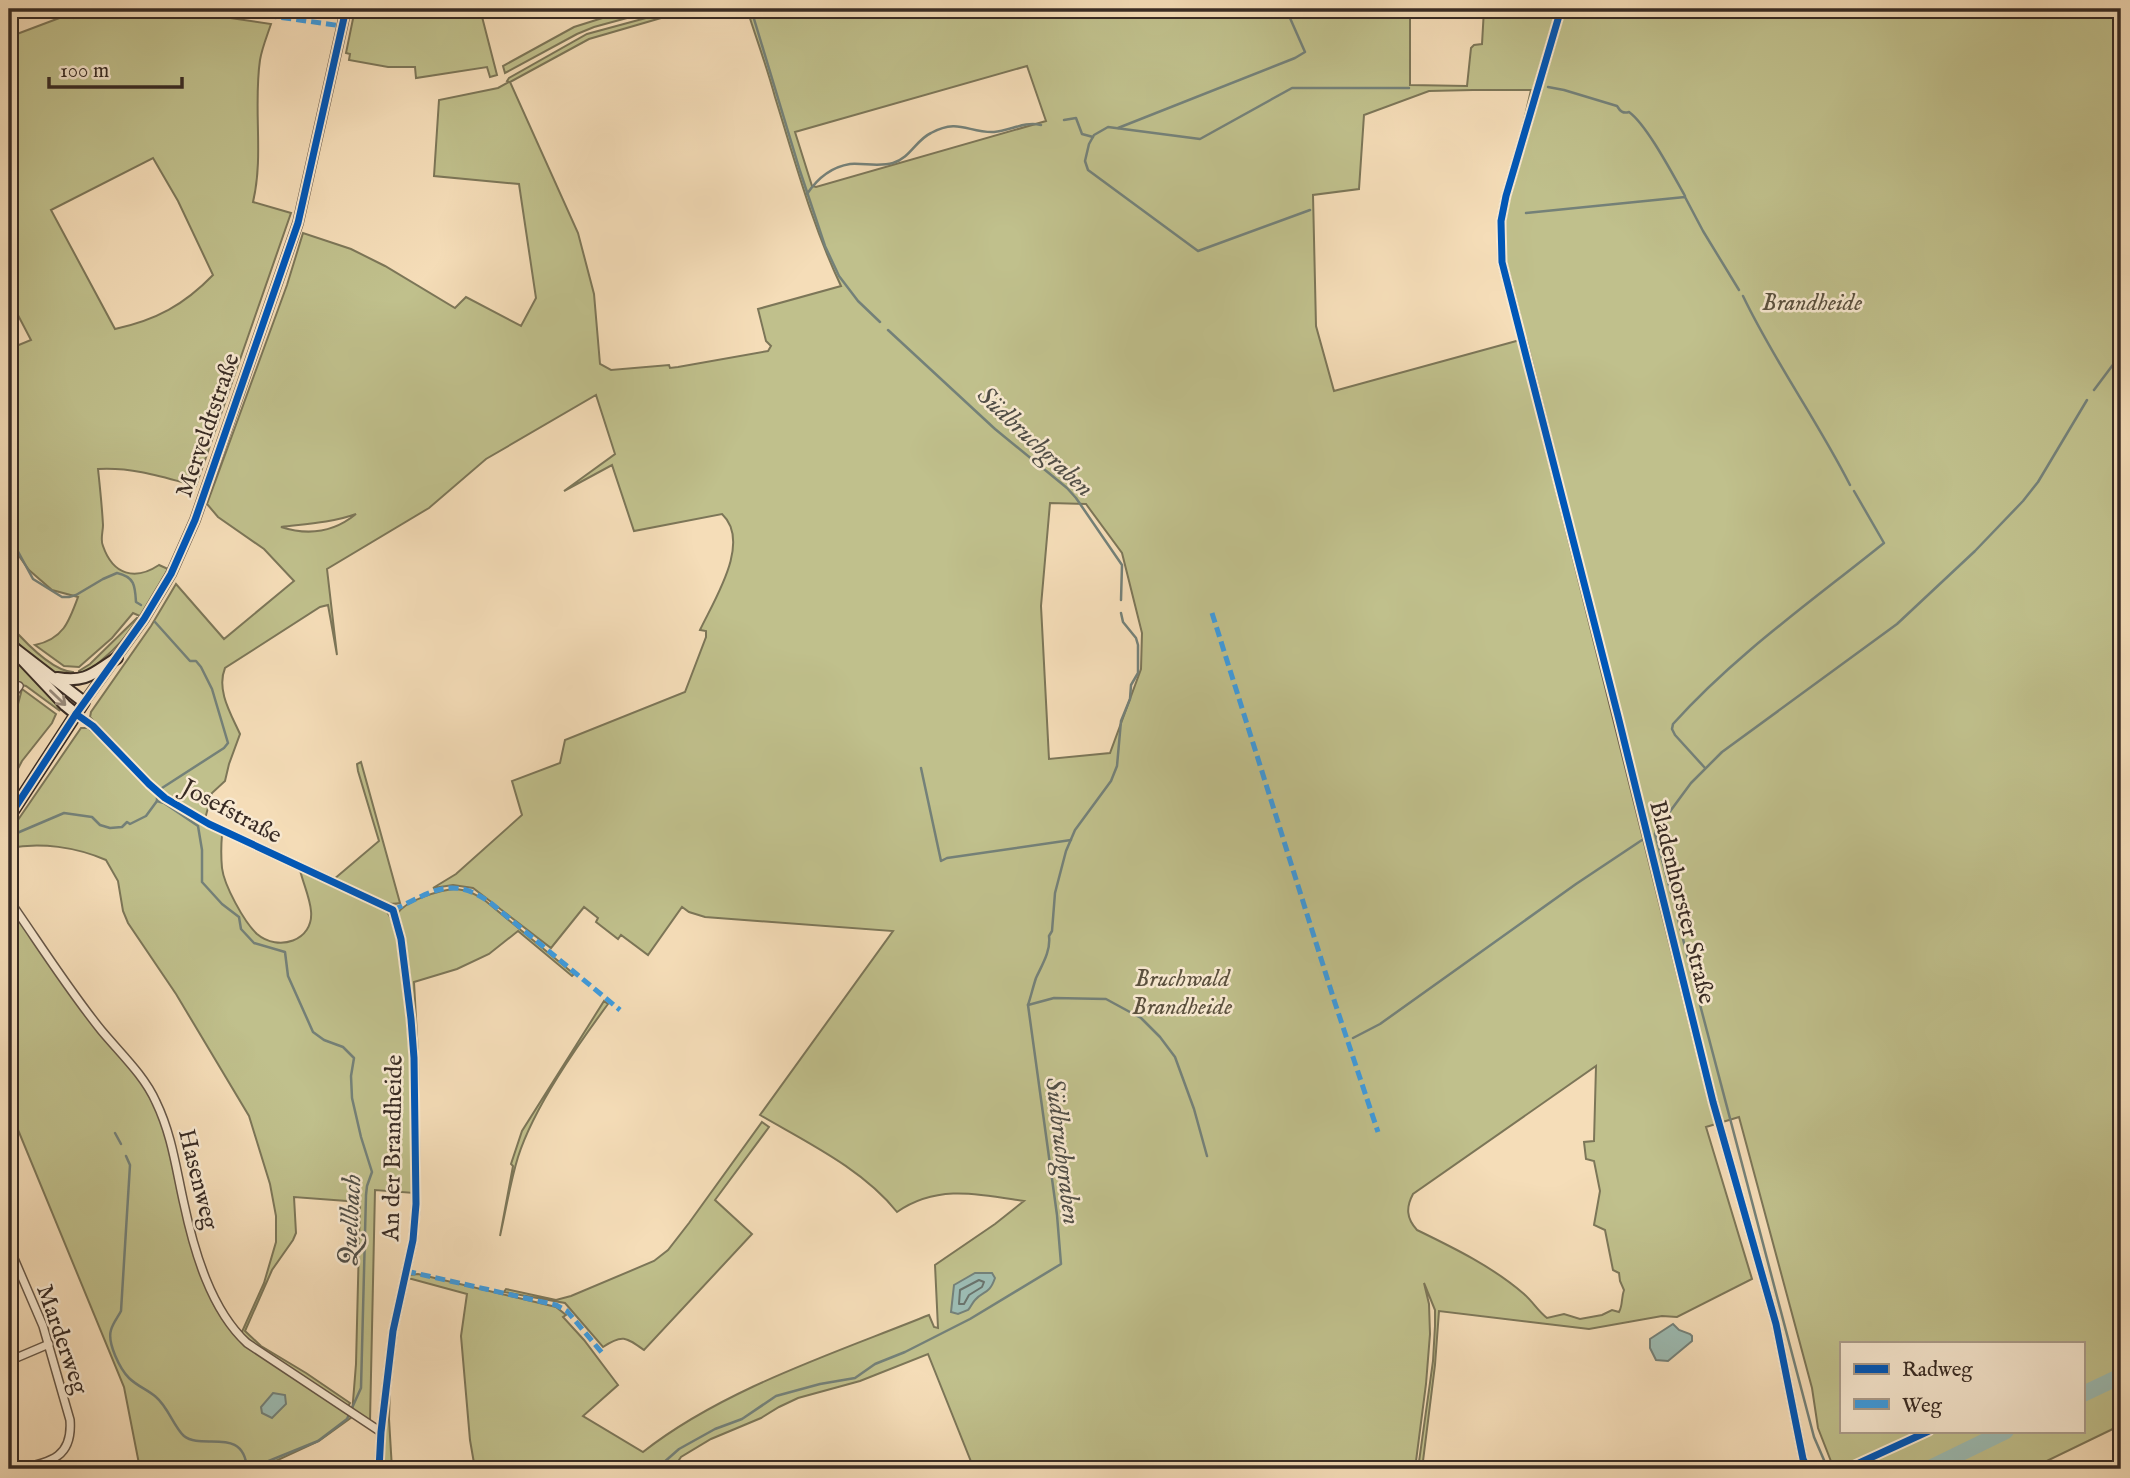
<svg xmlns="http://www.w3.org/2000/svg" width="2130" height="1478" font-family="'IM FELL English',serif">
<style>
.green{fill:#c0c08c;stroke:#7c7658;stroke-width:2;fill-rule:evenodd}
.water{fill:#9cbbb2;stroke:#748179;stroke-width:2}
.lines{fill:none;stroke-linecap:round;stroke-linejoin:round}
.shore{stroke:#6a736b;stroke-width:2}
.stream{stroke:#748179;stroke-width:2.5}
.river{stroke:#9cbbb2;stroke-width:16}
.minor-casing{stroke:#675849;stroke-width:10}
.tertiary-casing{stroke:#675849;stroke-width:12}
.secondary-casing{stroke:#382b24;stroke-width:14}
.minor{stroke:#f8e9d1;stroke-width:7}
.tertiary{stroke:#f8e9d1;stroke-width:9}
.secondary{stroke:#f8e9d1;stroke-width:10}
.quiet{stroke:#3e9ce0;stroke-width:5;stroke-dasharray:10 5;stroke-linecap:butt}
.cycleway-casing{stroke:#f8e9d1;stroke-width:11}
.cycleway{stroke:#0057b8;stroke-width:7}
.oneway{stroke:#988a7a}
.labels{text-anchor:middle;stroke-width:5;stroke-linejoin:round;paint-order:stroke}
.park-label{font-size:24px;font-style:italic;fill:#5a503e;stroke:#f8e9d1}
.street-label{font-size:24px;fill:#382b24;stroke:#f8e9d1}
.water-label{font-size:26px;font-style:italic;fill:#514f48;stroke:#f8e9d1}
</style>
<rect width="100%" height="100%" fill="#f5ddb8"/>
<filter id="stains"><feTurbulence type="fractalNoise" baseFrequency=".00286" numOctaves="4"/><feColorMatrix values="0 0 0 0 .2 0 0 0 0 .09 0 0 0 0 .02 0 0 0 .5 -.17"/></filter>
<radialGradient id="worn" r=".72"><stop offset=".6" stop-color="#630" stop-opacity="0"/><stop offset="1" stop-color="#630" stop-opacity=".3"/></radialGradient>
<g class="green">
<path d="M98,9H169L271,24C267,36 262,48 260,60C253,107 264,156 253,202L291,213L196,486C163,477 133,467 98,469C100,488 102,506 103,525C103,532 100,540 103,546C113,575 135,581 159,565L168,569L142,617L133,613L112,638L79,667L64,666L35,645C63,639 69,622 78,597L52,590L29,570L9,542V349L31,340L9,298V37L70,14L74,18ZM153,158L178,201L213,275C184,305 156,320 115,329L51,210Z"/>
<path d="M355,9H480L497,75L490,77L487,67L416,78L415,67H388L349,60L350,54L346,53Z"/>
<path d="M631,9H660L594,27L577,34L505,73L503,66L574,27Z"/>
<path d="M679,9H692L589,39L510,82L578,233L594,294L600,364L611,370L669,365L670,368L678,367L768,351L771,346L766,341L758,309L841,286C812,225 795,161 775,97C767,67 756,38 747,9H1410V85L1467,86L1471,48L1474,45L1482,44L1484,9H2121V1425L2030,1469H1860L1863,1466L1834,1469L1818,1428L1812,1388L1739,1117L1706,1127L1752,1279L1677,1317L1662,1316L1589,1329L1439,1311L1435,1365L1422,1469H1418L1433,1361L1435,1326V1310L1424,1283L1429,1304L1430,1334L1426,1384L1415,1469H974L928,1354L860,1381L798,1398L779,1407L761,1418L711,1439L681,1457L673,1469H475L470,1440L461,1336L467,1294L408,1278L399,1316L390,1385L389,1419L392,1469H381C382,1433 388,1397 392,1360C394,1338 397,1293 409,1275L418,1274L556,1307L566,1315L563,1317L584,1340L618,1385L583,1416L643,1452C723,1389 835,1353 929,1315L934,1327L938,1328L935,1265L995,1224L1024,1201C979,1194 937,1184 897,1212C863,1169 806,1142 760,1115L893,931L705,917L689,912L682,907L648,955L621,935L618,939L596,922L598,918L584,907L551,948L473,888L453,885L433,888L456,874L522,815L512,781L560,763L565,740L685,692L706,637V631L700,630C714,600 752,542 722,514L634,531L612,465L564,491L615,454L596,395L486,459L429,508L327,569L337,655L328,605L320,607L225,668C216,690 231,714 240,734L229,764L225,781L212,793L205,819L150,783L90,717L91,712L151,626L176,584L224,639L294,581L264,549L218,517L207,504L287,285L303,233L351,249L385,266L455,308L466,297L521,326L536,298L519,184L434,176L439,100L498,88L509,82L507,81L509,78L587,34ZM1027,66L1046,121L816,187L812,186L795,132ZM1473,90H1531L1499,228L1501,262L1520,340L1334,391L1316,326L1313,195L1359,189L1364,115L1429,91ZM1050,503L1086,504L1122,553L1142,633L1141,669L1110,753L1049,759L1041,606ZM356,514C334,532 309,536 281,527C306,524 331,523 356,514ZM1596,1066L1594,1141L1584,1142L1586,1159L1594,1161L1600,1191L1594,1225L1605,1230L1613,1270L1619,1273L1620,1281L1624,1290C1621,1298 1623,1305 1619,1312L1612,1310L1602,1315L1580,1319L1564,1314L1547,1318C1538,1311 1533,1302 1524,1294C1493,1267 1454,1248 1417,1230C1406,1218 1406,1207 1413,1194ZM1841,1343H2083V1431H1841Z"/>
<path d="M137,618L140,619C123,642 103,661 80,677L79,671L90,664Z"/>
<path d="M9,624C23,640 51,671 73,672L75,678L59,676L31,656L9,634Z"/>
<path d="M9,653L54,700L60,711L26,686L9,682Z"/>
<path d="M22,689L56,714L52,723L22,761L9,786V709L18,704Z"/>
<path d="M81,728H88L101,739L150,789L222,835C221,846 221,857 222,868C224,885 244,922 257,934C278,952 314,941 311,911C310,898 303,883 300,870L386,910L396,927L406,998L410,1048L414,1193L375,1190L370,1421L352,1414L356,1364L360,1202L294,1197L296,1233L293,1240L272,1270L245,1331L261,1346L306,1373L350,1403L347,1408L268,1355L241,1334L264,1283L276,1242V1216L270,1184L249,1116L176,994L128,923L123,911L118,881L106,860C76,847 41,842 9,848V833Z"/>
<path d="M361,762L400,903C378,908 352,889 333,880L379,841L358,771L357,764Z"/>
<path d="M456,889L468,891L482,898L574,974L572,976L518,931L489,954L457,969L414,982L418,1055L419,1147H418C415,1069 416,990 397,914C406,900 440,890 456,889Z"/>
<path d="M9,904L98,1029L142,1083L162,1120L208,1291L214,1305L224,1321L244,1345L352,1417L319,1441L269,1464L270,1469H140L124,1387L9,1108Z"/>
<path d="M604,1001L608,1004C577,1046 534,1107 518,1157C510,1183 506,1210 500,1236L513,1166L511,1164L522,1131Z"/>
<path d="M762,1122L769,1127L715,1200L752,1234L644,1350C626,1337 622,1334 603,1347L565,1303L504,1292L506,1289L556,1300L571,1296L654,1261L668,1250L689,1223Z"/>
</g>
<g class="water">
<path d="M975,1273H992L995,1278C989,1295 984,1290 975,1300C972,1303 971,1307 968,1310L958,1314L951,1312L954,1285Z"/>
<path d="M1673,1324L1679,1330L1690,1334L1692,1336V1341L1668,1361L1656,1360L1650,1348V1339Z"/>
<path d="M273,1393L285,1395L286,1404L272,1418L262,1413L261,1407Z"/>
</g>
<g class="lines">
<path class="shore" d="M979,1280L984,1282L982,1287L969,1295L964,1304H959L960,1290Z"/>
<g class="stream">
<path d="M751,9L800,171L825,246L839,276L858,301L880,322"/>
<path d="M1548,87L1564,90L1617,106C1620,111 1623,114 1629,112C1647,125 1673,175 1685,196"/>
<path d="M1064,120L1076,118L1082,134L1093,137"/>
<path d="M1118,128L1295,58L1305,52L1286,9"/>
<path d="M807,194C817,179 831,167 850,164C864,163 879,167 893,163C910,158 916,140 931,133C959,118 968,133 994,132C1010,131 1024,121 1041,125"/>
<path d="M1310,210L1198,251L1088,170L1085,161L1089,144L1094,135L1108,127L1200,139L1292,88H1409"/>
<path d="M1526,213L1685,197L1703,231L1739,290"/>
<path d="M1743,296C1774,361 1817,420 1850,485"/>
<path d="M888,330L995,429L1067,488L1076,498L1122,565L1121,600"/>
<path d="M2094,390L2121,354"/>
<path d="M9,535L33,579L62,597H69L76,595L103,579L117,573C135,577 135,586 136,602L141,605"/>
<path d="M155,622L190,661H196L201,667L212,689L228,743L224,748L162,788"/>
<path d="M921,768L941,861L947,858L1071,840"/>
<path d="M1705,768L1675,735L1672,729L1673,724C1735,655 1812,601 1884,543L1854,491"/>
<path d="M157,796V801L164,803L198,826L202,850V882L222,904L239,917L241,929L254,943L285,952L288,976L313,1032L324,1040L343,1047L354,1058L351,1076L352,1098L361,1137L372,1172L367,1186L366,1195L361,1388L347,1419L318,1441L249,1469"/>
<path d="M10,836L64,813L92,817L100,825L110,828L122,827L127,822L130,824L146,816L157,801"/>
<path d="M1671,893L1655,834L1657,829L1691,783L1722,752L1897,624L1975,551L2023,501L2038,482L2087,400"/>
<path d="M1678,919L1695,987"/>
<path d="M1698,997L1814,1437L1827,1467"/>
<path d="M1028,1005L1054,998L1106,999L1141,1018L1160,1037L1175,1057L1194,1109L1207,1156"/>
<path d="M1353,1038L1380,1024L1576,884L1642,840"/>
<path d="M115,1133L121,1144"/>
<path d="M126,1156L130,1165L121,1311C118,1317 113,1323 111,1330C107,1343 120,1369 129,1378C137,1386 148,1390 156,1397C168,1407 174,1427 184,1436C202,1451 244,1425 247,1469"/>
<path d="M660,1469L662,1464L679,1449L715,1429L742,1419L776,1396L820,1384L855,1378L875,1364L905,1352L970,1319L1061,1264L1057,1215L1028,1005C1031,996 1033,987 1036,978C1042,965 1051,951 1049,936L1052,931L1055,893L1066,851L1075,830L1111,781L1117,766L1121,721L1130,699L1131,685L1138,673V645L1136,638L1123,622L1121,613"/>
</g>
<g class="river">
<path d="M2083,1394L2121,1376"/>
<path d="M1928,1469L2006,1431"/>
</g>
<g class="minor-casing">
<g id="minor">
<path d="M1516,316L1502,262L1501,221L1506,196L1561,9"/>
<path d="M1523,342L1713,1102L1776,1324L1803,1459L1808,1469"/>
<path d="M9,699L19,686"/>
<path d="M76,714L93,726L149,784L165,798L209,824L393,910L401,939L411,1019L414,1058L416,1204L413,1240L393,1331L381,1432L379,1469"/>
<path d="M9,900C39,943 68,989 101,1030C120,1053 144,1075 156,1102C172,1135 176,1169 184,1204C194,1251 211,1310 247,1343L381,1432"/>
<path d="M9,1247L43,1326L70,1420C73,1459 49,1462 17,1469"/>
<path d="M9,1361L49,1344"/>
</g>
</g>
<g class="tertiary-casing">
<path id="tertiary" d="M84,702L144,619L171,574L195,520L298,223L346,9"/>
</g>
<g class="secondary-casing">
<g id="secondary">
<path d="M17,654L65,705L76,714"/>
<path d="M57,678C87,683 93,673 117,658"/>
<path d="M9,817L84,702L10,645"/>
</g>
</g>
<use href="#minor" class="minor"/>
<use href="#tertiary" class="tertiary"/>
<use href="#secondary" class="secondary"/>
<g class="quiet">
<path d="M222,9L342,26"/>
<path d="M1212,613L1335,1003L1378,1132"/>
<path d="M393,910C432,892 452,874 492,904L620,1010"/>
<path d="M406,1271L556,1305L567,1311L603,1354"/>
</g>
<g class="cycleway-casing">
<g id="cycleway">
<path d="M1561,9L1506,196L1501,221L1502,262L1618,716L1713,1102L1776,1324L1803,1459L1808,1469"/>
<path d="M76,714L93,726L149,784L165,798L209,824L393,910L401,939L411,1019L414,1058L416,1204L413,1240L393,1331L381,1432L379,1469"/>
<path d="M9,817L76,714L144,619L171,574L195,520L298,223L346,9"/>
<path d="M1846,1469L1929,1431"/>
</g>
</g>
<use href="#cycleway" class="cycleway"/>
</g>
<defs><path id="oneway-shaft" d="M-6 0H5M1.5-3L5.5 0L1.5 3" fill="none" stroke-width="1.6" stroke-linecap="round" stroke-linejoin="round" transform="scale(1.75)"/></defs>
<use class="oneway" href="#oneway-shaft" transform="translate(58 698) rotate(44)"/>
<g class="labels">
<g class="park-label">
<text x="1812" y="310">Brandheide</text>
<text x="1182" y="986">Bruchwald<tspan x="1182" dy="28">Brandheide</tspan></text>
</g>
<g class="street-label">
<text transform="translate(207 425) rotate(-71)" y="8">Merveldtstraße</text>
<text transform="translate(232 811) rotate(28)" y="8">Josefstraße</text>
<text transform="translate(1683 902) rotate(76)" y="8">Bladenhorster Straße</text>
<text transform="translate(392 1148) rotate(-89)" y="8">An der Brandheide</text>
<text transform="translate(199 1179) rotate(76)" y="8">Hasenweg</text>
<text transform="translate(63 1339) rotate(71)" y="8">Marderweg</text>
</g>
<g class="water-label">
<text transform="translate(1036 441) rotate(43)" y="9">Südbruchgraben</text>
<text transform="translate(1064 1151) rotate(83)" y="9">Südbruchgraben</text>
<text transform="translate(349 1220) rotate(-87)" y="9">Quellbach</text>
</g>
</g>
<rect width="2130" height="1478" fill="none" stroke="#f5ddb8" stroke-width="35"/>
<rect x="10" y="10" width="2109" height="1457" fill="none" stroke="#382b24" stroke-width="3.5"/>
<rect x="18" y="18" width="2095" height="1443" fill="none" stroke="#382b24" stroke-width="2"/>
<rect x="1840" y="1342" width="245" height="91" fill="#f8e9d1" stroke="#ab9d8c" stroke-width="2"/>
<rect x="1854" y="1364" width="35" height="10" fill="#0057b8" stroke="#ab9d8c" stroke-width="2"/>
<text x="1902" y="1376" font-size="21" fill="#382b24">Radweg</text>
<rect x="1854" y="1399" width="35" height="10" fill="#3e9ce0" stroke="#ab9d8c" stroke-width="2"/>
<text x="1902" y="1412" font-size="21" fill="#382b24">Weg</text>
<path d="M49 77v10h133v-10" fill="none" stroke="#382b24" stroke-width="3.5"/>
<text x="60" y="77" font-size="21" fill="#382b24" stroke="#f8e9d1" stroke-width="5" paint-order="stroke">100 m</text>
<rect width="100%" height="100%" filter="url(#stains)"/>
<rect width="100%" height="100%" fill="url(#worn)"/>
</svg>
